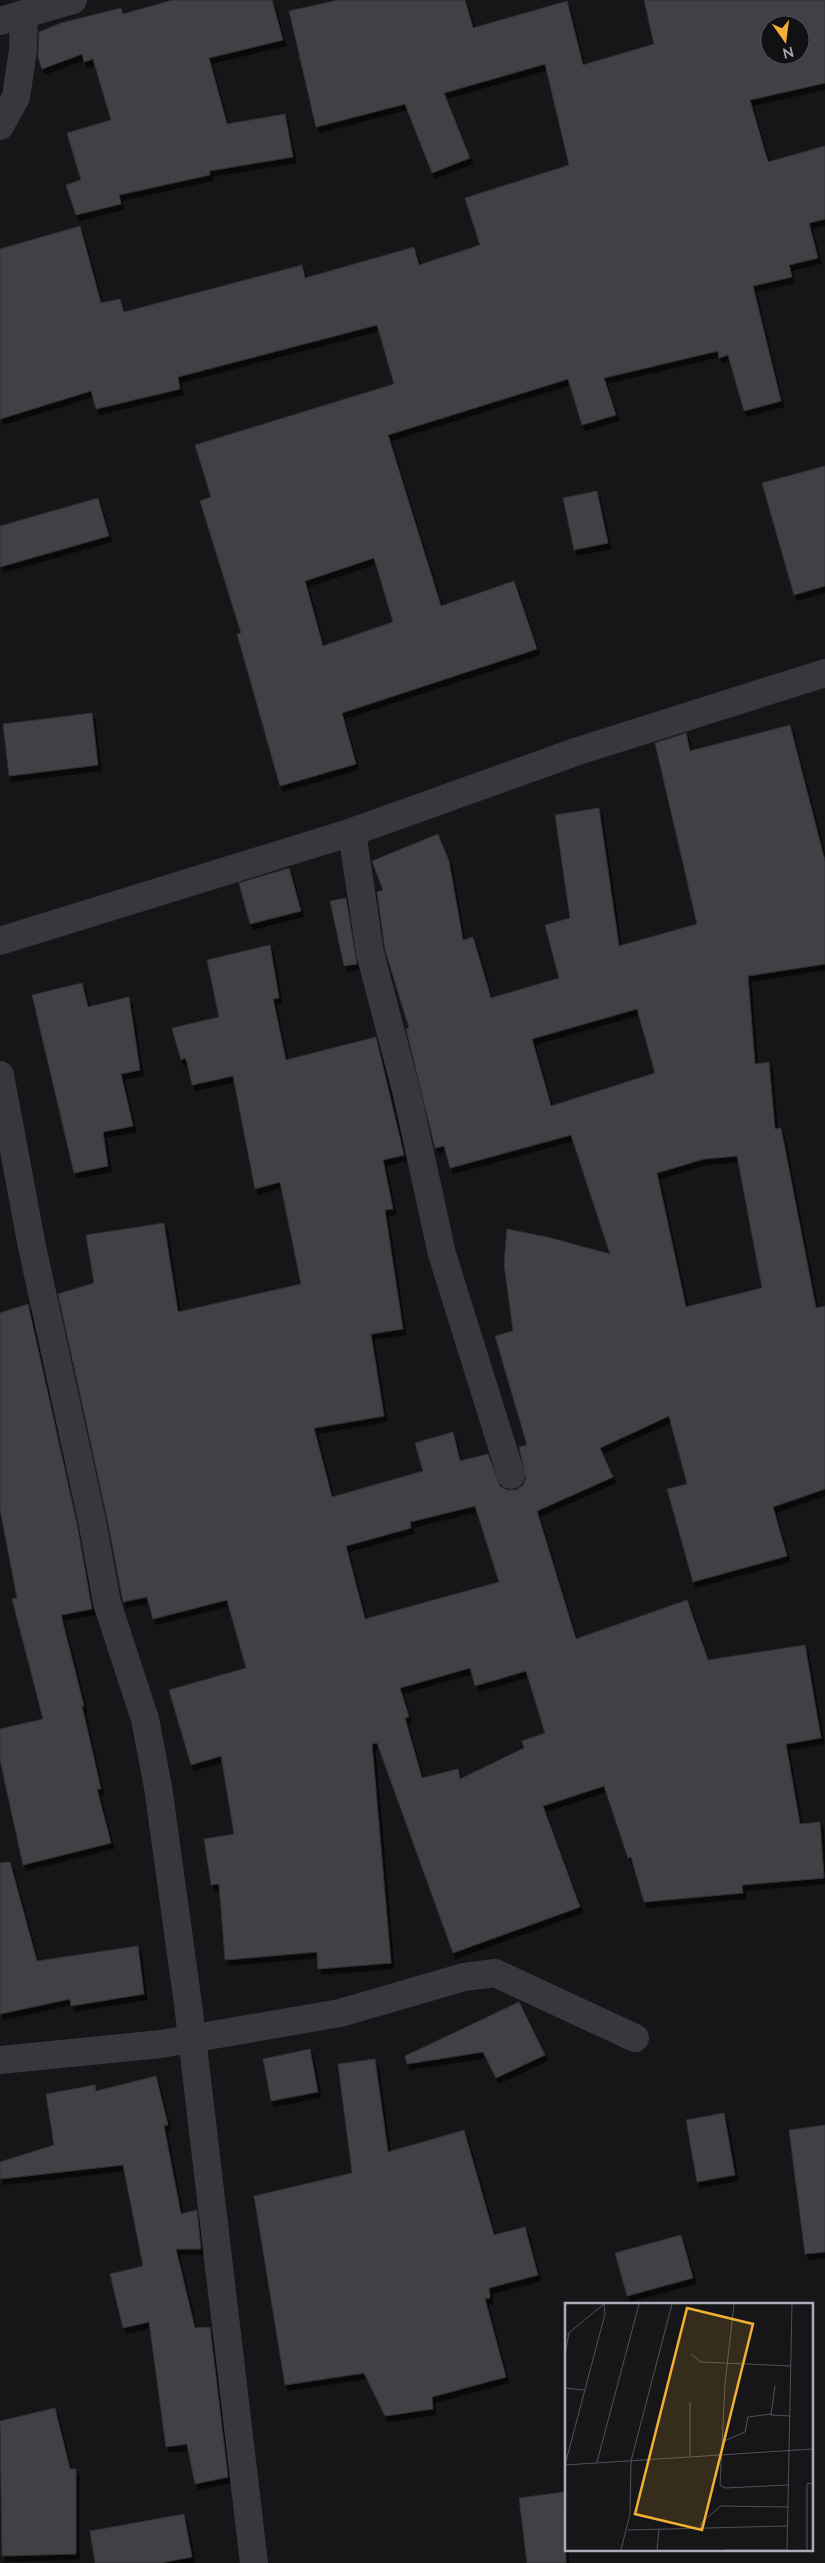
<svg xmlns="http://www.w3.org/2000/svg" width="825" height="2563" font-family="Lato,sans-serif">
<style>
.building{fill:#404145;stroke:#303034;fill-rule:evenodd;filter:url(#shadow)}
.lines{fill:none;stroke-linecap:round;stroke-linejoin:round}
.street{stroke:#37383d;stroke-width:28}
.inset-road{fill:none;stroke:#505258;stroke-width:1}
.view{fill:#f2b134;fill-opacity:0.15;stroke:#f2b134;stroke-width:2.5}
.inset-edge{fill:none;stroke:#a8adb8;stroke-width:2.5}
</style>
<defs>
<filter id="shadow"><feDropShadow dx="3" dy="5.5" stdDeviation="0" flood-color="#0009"/></filter>
</defs>
<rect width="100%" height="100%" fill="#161618"/>
<g class="building">
<path d="M173,0H272L283,40L209,58L227,124L285,114L293,157L209,171L210,175L119,195L121,204L76,215L66,185L81,180L67,133L111,120L93,59L84,62L82,54L42,69L38,57L39,32L61,23L121,8L123,14Z"/>
<path d="M338,0H465L473,28L567,1L583,65L654,44L644,0H825V83L750,100L768,162L825,146V219L809,223L818,258L789,265L792,277L753,286L781,401L744,411L728,355L719,358L718,351L604,378L616,415L582,425L568,379L388,435L441,606L514,581L537,649L342,713L356,764L280,786L237,634L241,633L200,501L211,497L195,445L394,384L377,325L178,377L180,389L96,409L91,391L0,419V249L80,226L101,303L120,299L124,312L302,265L305,278L414,247L419,265L480,245L465,198L569,165L545,64L444,93L470,158L432,173L405,104L316,127L289,11ZM770,25H800V55H770ZM374,558L393,622L323,646L305,581Z"/>
<path d="M825,466V586L794,595L762,483Z"/>
<path d="M597,491L608,543L574,550L563,498Z"/>
<path d="M98,498L109,536L0,567V526Z"/>
<path d="M92,713L98,765L9,776L3,724Z"/>
<path d="M790,725L825,861V964L748,976L755,1064L769,1062L775,1129L781,1128L816,1308L825,1306V1489L773,1507L787,1556L693,1582L667,1489L687,1484L669,1416L600,1448L613,1477L537,1511L576,1639L687,1600L708,1660L805,1645L821,1738L786,1744L800,1824L820,1822L824,1878L742,1885L743,1893L644,1902L631,1857L628,1858L604,1786L543,1806L580,1907L453,1953L377,1743L372,1744L391,1963L318,1969L317,1952L225,1960L219,1884L211,1885L204,1839L234,1834L221,1756L191,1765L169,1690L246,1668L227,1600L153,1619L147,1597L123,1602L107,1518L58,1294L94,1283L86,1235L164,1223L178,1312L301,1284L280,1182L255,1189L233,1076L192,1085L187,1062L185,1058L181,1060L172,1028L219,1017L207,960L270,945L279,998L273,999L286,1060L376,1037L404,1155L383,1160L393,1209L385,1210L403,1329L371,1334L384,1416L314,1428L332,1497L423,1471L415,1443L453,1432L460,1461L488,1454L500,1486L507,1490H516L523,1485L526,1478L519,1447L527,1445L495,1336L513,1331L504,1264L507,1229L547,1237L610,1254L571,1135L450,1168L444,1146L435,1148L406,1029L409,1028L385,950L377,892L383,890L372,861L438,834L449,861L463,940L473,937L491,998L559,978L545,925L570,918L555,815L599,808L619,946L697,924L655,743L686,733L690,751ZM637,1009L655,1073L551,1106L532,1039ZM737,1156L762,1288L686,1307L657,1173L704,1159ZM475,1506L499,1582L365,1619L346,1546L411,1528L410,1522ZM470,1668L475,1686L526,1671L545,1733L522,1741L524,1748L460,1779L458,1769L422,1778L405,1718L409,1717L400,1688Z"/>
<path d="M289,868L301,911L250,924L239,883Z"/>
<path d="M346,898L357,964L344,966L330,901Z"/>
<path d="M82,983L88,1007L129,997L140,1070L121,1074L133,1126L103,1132L108,1166L74,1173L32,995Z"/>
<path d="M28,1304L77,1524L92,1609L61,1615L84,1706H82L101,1789H97L111,1843L23,1865L0,1760V1729L43,1719L12,1599L17,1598L0,1509V1313Z"/>
<path d="M10,1862L37,1961L138,1946L144,1994L71,2006L70,1999L0,2014V1863Z"/>
<path d="M519,2002L545,2055L496,2078L483,2052L407,2064L405,2056Z"/>
<path d="M310,2049L318,2092L271,2101L263,2059Z"/>
<path d="M375,2059L388,2152L464,2130L494,2235L525,2227L538,2275L489,2288L490,2298L485,2299L506,2377L432,2397L433,2409L385,2416L364,2373L285,2385L254,2196L352,2173L338,2064Z"/>
<path d="M156,2076L168,2125L164,2126L181,2214L197,2210L201,2249H176L195,2328L210,2327L228,2477L195,2484L187,2444L166,2447L149,2322L123,2328L110,2274L143,2266L123,2165L0,2179V2162L54,2145L46,2094L95,2085L96,2091Z"/>
<path d="M724,2113L735,2175L697,2182L686,2120Z"/>
<path d="M825,2125V2252L805,2254L789,2130Z"/>
<path d="M681,2235L693,2278L627,2296L615,2253Z"/>
<path d="M55,2408L70,2469H76V2554L2,2556L0,2421Z"/>
<path d="M564,2492L566,2563H527L519,2498Z"/>
<path d="M184,2514L192,2557L160,2563H95L90,2531Z"/>
</g>
<g class="lines">
<g class="street">
<path d="M0,21L73,0"/>
<path d="M0,126L16,97L23,50L24,14"/>
<path d="M352,832L370,953L407,1094L442,1254L511,1475"/>
<path d="M0,941L352,832L578,751L825,673"/>
<path d="M0,1075L32,1247L92,1521L107,1603L145,1719L158,1787L188,2004L254,2563"/>
<path d="M0,2060L161,2044L340,2013L464,1977L495,1973L635,2038"/>
</g>
</g>
<g transform="translate(565 2303)">
<rect width="248" height="248" fill="#161618"/>
<path class="inset-road" d="M169,1L160,81L155,182L160,185L223,182M0,33L39,1M0,51L4,30M126,51L136,59L226,63M210,83L206,112L225,113M0,85L19,87M159,138L180,129L183,114L206,111M125,153V99M32,159L74,1M0,162L248,146M0,162L40,11L39,1M135,226L137,219L156,203L223,204M63,227L222,223M56,247L65,211L66,158L107,1M92,247L94,226M160,247H222M222,247L227,1M242,247V181L248,180"/>
<path class="view" d="M122,5L188,21L137,227L70,211Z"/>
<rect width="248" height="248" class="inset-edge"/>
</g>
<g transform="translate(785 40) rotate(166)"><circle r="24" fill="#111113" stroke="#4d4f55"/>
<path d="M0-4L9 19L0 12L-9 19Z" fill="#f2b134"/>
<text y="-8" font-size="14" font-weight="bold" text-anchor="middle" fill="#a8adb8">N</text>
</g>
</svg>
